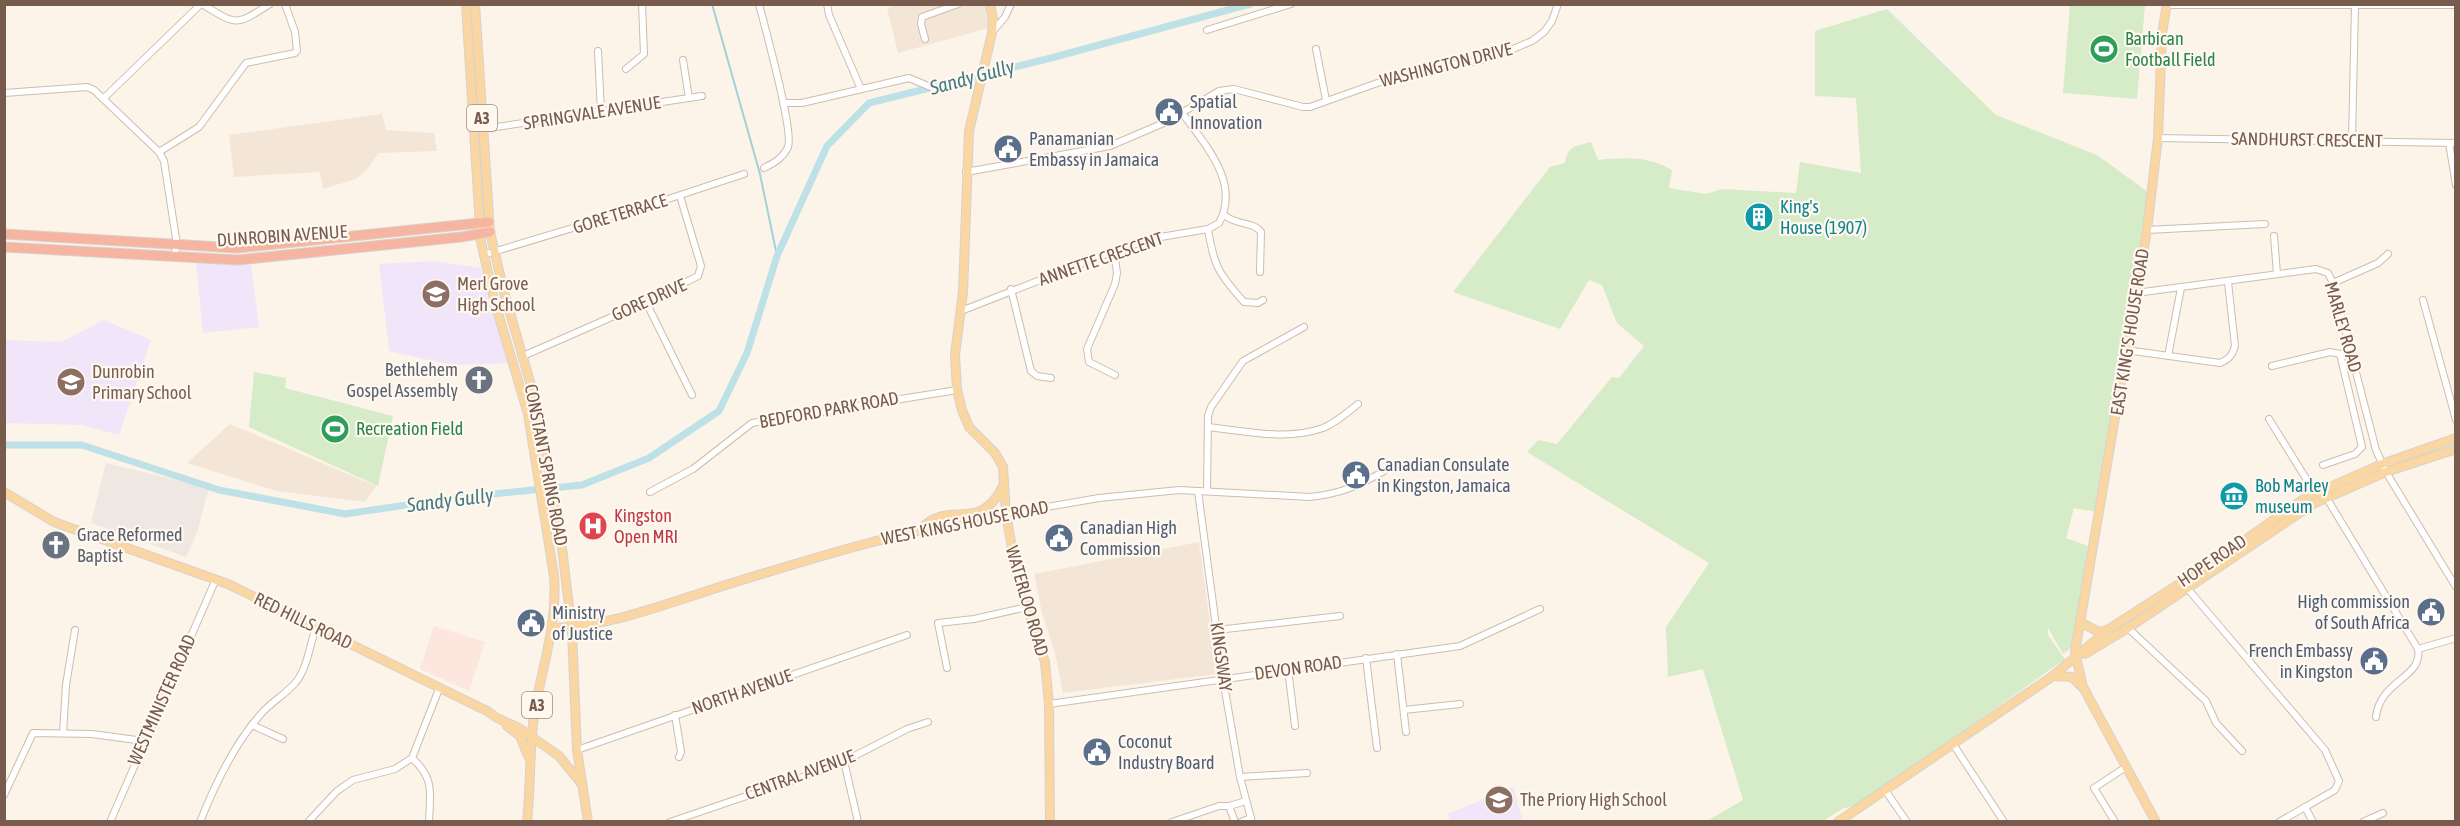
<svg xmlns="http://www.w3.org/2000/svg" width="2460" height="826" font-family="'Asap Condensed',sans-serif">
<style>
.residential{fill:#f4e6d7}
.commercial{fill:#fce6dd}
.industrial{fill:#eee7e2}
.education{fill:#f1e5f9}
.green{fill:#d6ebc7}
.lines{fill:none;stroke-linecap:round;stroke-linejoin:round}
.stream{stroke:#a3d1d8;stroke-width:2}
.canal{stroke:#bde1e7;stroke-width:7}
.minor-casing{stroke:#cfbcae;stroke-width:8}
.major-casing{stroke:#d9d1cd;stroke-width:10}
.highway-casing{stroke:#d9d1cd;stroke-width:11}
.minor{stroke:#fff;stroke-width:6}
.major{stroke:#fad7a2;stroke-width:8}
.highway{stroke:#f6b5a1;stroke-width:9}
.labels{text-anchor:middle;stroke-width:4.5;stroke-linejoin:round;paint-order:stroke}
.shield{fill:#fff8f0;stroke:#a08a7d;stroke-width:1.5}
.shield-label{font-size:16px;font-weight:bold;fill:#775b4c}
.leisure-label{font-size:18px;fill:#27864d;stroke:#fff8f0;text-anchor:start}
.street-label{font-size:18px;fill:#775b4c;stroke:#fff8f0}
.service-label{font-size:18px;fill:#4e5e75;stroke:#fff8f0;text-anchor:start}
.culture-label{font-size:18px;fill:#0d838f;stroke:#fff8f0;text-anchor:start}
.education-label{font-size:18px;fill:#785e54;stroke:#fff8f0;text-anchor:start}
.worship-label{font-size:18px;fill:#5b616d;stroke:#fff8f0;text-anchor:end}
.health-label{font-size:18px;fill:#be3a42;stroke:#fff8f0;text-anchor:start}
.water-label{font-size:20px;font-style:italic;fill:#437a83;stroke:#fff8f0}
</style>
<rect width="100%" height="100%" fill="#fcf4e9"/>
<g class="residential">
<path d="M901,4H989V28L898,53L887,8Z"/>
<path d="M382,114L386,130L434,133L437,151L379,153L366,171L356,179L323,189L320,172L234,177L229,135Z"/>
<path d="M230,424L275,443L376,486L365,502L276,491L187,463Z"/>
<path d="M1199,542L1217,674L1063,693L1055,653L1042,613L1034,574Z"/>
</g>
<path class="commercial" d="M434,626L485,642L469,691L420,669Z"/>
<path class="industrial" d="M106,463L209,488L197,532L186,557L91,523Z"/>
<g class="education">
<path d="M434,261L481,268L511,363L451,365L389,351L379,264Z"/>
<path d="M196,262L251,265L259,327L203,333Z"/>
<path d="M104,320L151,340L119,435L82,425L5,423V340L61,342Z"/>
<path d="M1513,787L1523,821H1450L1448,814Z"/>
</g>
<g class="green">
<path d="M2070,5H2145L2137,99L2063,93Z"/>
<path d="M1887,9L1996,115L2097,155L2148,192L2097,512L2074,508L2066,538L2088,546L2073,646L2063,654L2048,628V635L2065,659L1858,806L1844,808L1823,821H1707L1743,800L1703,669L1668,677L1666,627L1709,563L1527,452L1538,440L1557,444L1612,377L1619,378L1644,346L1617,323L1602,285L1589,280L1560,329L1453,292L1550,167L1565,163C1568,145 1575,147 1591,142L1598,160C1624,157 1649,156 1672,170L1669,188L1706,194L1722,189L1796,193L1800,162L1861,173L1856,98L1815,96V31Z"/>
<path d="M254,372L286,378L285,388L393,416L378,486L249,427Z"/>
</g>
<g class="lines">
<g class="stream">
<path d="M712,4L760,174L777,256"/>
<path d="M1231,10L1237,4"/>
</g>
<path class="canal" d="M4,445H82L219,490L345,514L454,498L582,485L649,458L719,411L747,353L777,256L827,146L869,103L1051,58L1250,4"/>
<g class="minor-casing">
<g id="minor">
<path d="M202,4C238,26 235,26 270,4"/>
<path d="M759,4C765,28 794,131 788,147C783,158 774,163 764,168"/>
<path d="M827,4L829,15L861,89"/>
<path d="M2167,5H2456"/>
<path d="M1207,30L1291,4"/>
<path d="M993,31L1005,17L1011,4"/>
<path d="M925,39L921,24L922,17L958,4"/>
<path d="M1316,49L1326,100"/>
<path d="M598,51L601,112"/>
<path d="M683,60L689,98"/>
<path d="M626,69L644,54L642,4"/>
<path d="M4,93L87,87L94,90L159,152L164,161L177,245L174,256"/>
<path d="M103,99L201,4"/>
<path d="M783,103H802L909,78L933,88L943,86"/>
<path d="M483,129L702,96"/>
<path d="M2158,138L2456,143"/>
<path d="M2352,140L2355,5"/>
<path d="M2449,143L2456,185"/>
<path d="M159,152L199,127L246,63L295,53L297,51L295,32L285,4"/>
<path d="M966,172L1110,146L1166,122L1219,91L1234,89L1303,107H1310L1411,71L1478,61L1508,51L1532,41L1544,32L1552,21L1558,4"/>
<path d="M1224,215C1237,226 1253,221 1261,232L1260,272"/>
<path d="M1208,229C1214,267 1219,274 1244,302L1258,303L1263,300"/>
<path d="M2147,230L2265,224"/>
<path d="M2274,236L2277,274"/>
<path d="M1114,251L1117,273L1115,284L1087,349L1089,362L1115,375"/>
<path d="M483,255L656,203L744,174"/>
<path d="M2333,283L2378,263L2388,254"/>
<path d="M1011,289L1031,371L1037,376L1051,378"/>
<path d="M2136,293L2316,269L2328,273L2333,283L2376,450L2386,472L2456,587"/>
<path d="M2423,300L2456,420"/>
<path d="M646,302L692,395"/>
<path d="M961,311L1114,251L1155,238L1208,229L1219,223C1241,183 1205,145 1183,114"/>
<path d="M2126,350L2220,363C2229,359 2232,356 2235,346L2228,282"/>
<path d="M523,356L646,302L698,276L701,266L680,196"/>
<path d="M2168,356L2181,288"/>
<path d="M2272,366L2330,352L2340,354L2362,447L2355,454L2323,465"/>
<path d="M2269,419L2315,493"/>
<path d="M1208,427C1246,431 1286,441 1323,428C1336,423 1348,412 1358,404"/>
<path d="M1198,491L1223,679L1240,777L1252,822"/>
<path d="M1207,491L1208,416L1211,407L1243,361L1304,327"/>
<path d="M650,492L693,469L752,423L957,390"/>
<path d="M2326,497L2418,649C2423,678 2380,680 2376,717"/>
<path d="M1006,514L1099,498L1179,490L1310,497C1339,494 1359,486 1384,471"/>
<path d="M2187,588L2325,750L2339,781L2335,790L2279,822"/>
<path d="M2128,628L2206,701L2216,723L2242,751"/>
<path d="M1217,630L1340,616"/>
<path d="M2418,649L2456,638"/>
<path d="M1397,654L1406,732"/>
<path d="M1366,658L1377,748"/>
<path d="M947,668L938,623L974,619L1027,607"/>
<path d="M1288,669L1295,726"/>
<path d="M1049,704L1460,646L1540,609"/>
<path d="M1404,710L1460,704"/>
<path d="M675,715L681,752L679,757"/>
<path d="M252,725L283,739"/>
<path d="M63,733L66,685L75,630"/>
<path d="M1953,744L2004,822"/>
<path d="M577,750L907,635"/>
<path d="M412,758C435,779 430,793 429,822"/>
<path d="M844,761L858,822"/>
<path d="M1240,777L1307,773"/>
<path d="M1885,790L1907,822"/>
<path d="M4,795L33,733L92,734L144,741"/>
<path d="M1229,806L1235,822"/>
<path d="M2305,807L2313,822"/>
<path d="M110,822L216,579"/>
<path d="M200,822C215,784 234,744 261,714C271,702 285,695 295,683C307,670 310,644 316,627"/>
<path d="M308,822L337,791L353,780L395,769L412,758L439,689"/>
<path d="M670,822L835,766L907,729L928,722"/>
<path d="M1172,822L1219,806H1229L1246,801"/>
<path d="M1241,822L1251,818"/>
<path d="M2115,822L2094,788L2126,767"/>
<path d="M2363,822L2383,813"/>
</g>
</g>
<g class="major-casing">
<g id="major">
<path d="M466,4L481,242L495,303L528,414L554,576C558,625 541,669 534,716C529,751 531,786 527,822"/>
<path d="M475,4L490,232L504,292L539,413L562,548L572,631L577,750L588,822"/>
<path d="M990,4L993,19L992,33L969,131L963,292L955,355L957,390L962,410L969,427L995,453L1003,467L1006,514L1017,576L1045,662L1049,704L1050,822"/>
<path d="M4,492L54,522L228,584L487,711L497,718L519,728L559,756L581,783"/>
<path d="M922,528C950,499 980,534 1003,486"/>
<path d="M2080,622L2099,632L2107,630"/>
<path d="M553,628C613,626 671,602 729,584C820,556 911,528 1006,514"/>
<path d="M2085,654L2128,628L2313,504L2386,472L2456,449"/>
<path d="M2055,676L2072,677L2082,687"/>
<path d="M507,726L520,736L528,756"/>
<path d="M1838,822L2050,678L2109,629L2215,561L2305,498L2382,464L2456,438"/>
<path d="M2156,822L2083,687L2075,652L2147,230L2158,138L2162,33L2167,4"/>
</g>
</g>
<g class="highway-casing">
<g id="highway">
<path d="M4,234L237,248L489,222"/>
<path d="M4,247L238,260L461,237L490,232"/>
</g>
</g>
<use href="#minor" class="minor"/>
<use href="#major" class="major"/>
<use href="#highway" class="highway"/>
</g>
<defs>
<g id="stadium-disc" transform="scale(1.5)"><circle r="9.5" fill="#2e9e5b" stroke="#fff8f0"/><path d="M0-5a6.5 5 0 1 0 0 10a6.5 5 0 1 0 0-10ZM-3.5-1.8h7v3.6h-7Z" fill="#fff"/></g>
<g id="civic-disc" transform="scale(1.5)"><circle r="9.5" fill="#5c6f8a" stroke="#fff8f0"/><path d="M-.6-6.5H3V-4.5H.6V-3L4-1V1h2V6H-6V1h2V-1L-.6-3ZM-1.2 2.5V6h2.4V2.5Z" fill="#fff"/></g>
<g id="building-disc" transform="scale(1.5)"><circle r="9.5" fill="#0f9aa8" stroke="#fff8f0"/><path d="M-4-6H4V6H1V3H-1V6H-4ZM-2.5-4.3h1.7v1.8h-1.7ZM.8-4.3h1.7v1.8H.8ZM-2.5-1h1.7V.8h-1.7ZM.8-1h1.7V.8H.8Z" fill="#fff"/></g>
<g id="school-disc" transform="scale(1.5)"><circle r="9.5" fill="#8d6e63" stroke="#fff8f0"/><path d="M0-5L7-2L0 1L-7-2ZM-4 1L0 2.5L4 1V4Q0 6-4 4Z" fill="#fff"/></g>
<g id="church-disc" transform="scale(1.5)"><circle r="9.5" fill="#6b7280" stroke="#fff8f0"/><path d="M-1.2-6h2.4v3.5h3.3v2.4h-3.3V6h-2.4V-.1h-3.3v-2.4h3.3Z" fill="#fff"/></g>
<g id="museum-disc" transform="scale(1.5)"><circle r="9.5" fill="#0f9aa8" stroke="#fff8f0"/><path d="M0-6L6-3V-2H-6V-3ZM-5-1h2V3h-2ZM-1-1h2V3h-2ZM3-1h2V3H3ZM-6 4H6V6H-6Z" fill="#fff"/></g>
<g id="hospital-disc" transform="scale(1.5)"><circle r="9.5" fill="#e0444e" stroke="#fff8f0"/><path d="M-5-5h3v3.5h4V-5h3V5h-3V1.5h-4V5h-3Z" fill="#fff"/></g>
</defs>
<g fill-rule="evenodd">
<use href="#stadium-disc" x="2104" y="49"/>
<use href="#civic-disc" x="1169" y="112"/>
<use href="#civic-disc" x="1008" y="149"/>
<use href="#building-disc" x="1759" y="217"/>
<use href="#school-disc" x="436" y="294"/>
<use href="#church-disc" x="479" y="380"/>
<use href="#school-disc" x="71" y="382"/>
<use href="#stadium-disc" x="335" y="429"/>
<use href="#civic-disc" x="1356" y="475"/>
<use href="#museum-disc" x="2234" y="496"/>
<use href="#hospital-disc" x="593" y="526"/>
<use href="#civic-disc" x="1059" y="538"/>
<use href="#church-disc" x="56" y="545"/>
<use href="#civic-disc" x="2431" y="612"/>
<use href="#civic-disc" x="531" y="623"/>
<use href="#civic-disc" x="2374" y="661"/>
<use href="#civic-disc" x="1097" y="752"/>
<use href="#school-disc" x="1499" y="800"/>
</g>
<g class="labels">
<g class="shield">
<rect x="467" y="105" width="30" height="26" rx="4.5"/>
<rect x="522" y="692" width="30" height="26" rx="4.5"/>
</g>
<g class="shield-label">
<text x="482" y="124">A3</text>
<text x="537" y="711">A3</text>
</g>
<g class="leisure-label">
<text x="2125" y="45">Barbican<tspan x="2125" dy="21">Football Field</tspan></text>
<text x="356" y="435">Recreation Field</text>
</g>
<g class="street-label">
<text transform="translate(1446 65) rotate(-14)" y="6">WASHINGTON DRIVE</text>
<text transform="translate(592 113) rotate(-9)" y="6">SPRINGVALE AVENUE</text>
<text transform="translate(2307 140) rotate(1)" y="6">SANDHURST CRESCENT</text>
<text transform="translate(620 214) rotate(-17)" y="6">GORE TERRACE</text>
<text transform="translate(282 236) rotate(-4)" y="6">DUNROBIN AVENUE</text>
<text transform="translate(1101 259) rotate(-19)" y="6">ANNETTE CRESCENT</text>
<text transform="translate(649 300) rotate(-24)" y="6">GORE DRIVE</text>
<text transform="translate(2343 327) rotate(74)" y="6">MARLEY ROAD</text>
<text transform="translate(2130 332) rotate(-81)" y="6">EAST KING'S HOUSE ROAD</text>
<text transform="translate(829 410) rotate(-10)" y="6">BEDFORD PARK ROAD</text>
<text transform="translate(546 465) rotate(79)" y="6">CONSTANT SPRING ROAD</text>
<text transform="translate(965 523) rotate(-11)" y="6">WEST KINGS HOUSE ROAD</text>
<text transform="translate(2212 561) rotate(-34)" y="6">HOPE ROAD</text>
<text transform="translate(1027 601) rotate(74)" y="6">WATERLOO ROAD</text>
<text transform="translate(303 621) rotate(26)" y="6">RED HILLS ROAD</text>
<text transform="translate(1221 657) rotate(82)" y="6">KINGSWAY</text>
<text transform="translate(1298 668) rotate(-8)" y="6">DEVON ROAD</text>
<text transform="translate(742 692) rotate(-19)" y="6">NORTH AVENUE</text>
<text transform="translate(162 700) rotate(-66)" y="6">WESTMINISTER ROAD</text>
<text transform="translate(800 775) rotate(-20)" y="6">CENTRAL AVENUE</text>
</g>
<g class="service-label">
<text x="1190" y="108">Spatial<tspan x="1190" dy="21">Innovation</tspan></text>
<text x="1029" y="145">Panamanian<tspan x="1029" dy="21">Embassy in Jamaica</tspan></text>
<text x="1377" y="471">Canadian Consulate<tspan x="1377" dy="21">in Kingston, Jamaica</tspan></text>
<text x="1080" y="534">Canadian High<tspan x="1080" dy="21">Commission</tspan></text>
<text x="2410" y="608" text-anchor="end">High commission<tspan x="2410" dy="21">of South Africa</tspan></text>
<text x="552" y="619">Ministry<tspan x="552" dy="21">of Justice</tspan></text>
<text x="2353" y="657" text-anchor="end">French Embassy<tspan x="2353" dy="21">in Kingston</tspan></text>
<text x="1118" y="748">Coconut<tspan x="1118" dy="21">Industry Board</tspan></text>
</g>
<g class="culture-label">
<text x="1780" y="213">King's<tspan x="1780" dy="21">House (1907)</tspan></text>
<text x="2255" y="492">Bob Marley<tspan x="2255" dy="21">museum</tspan></text>
</g>
<g class="education-label">
<text x="457" y="290">Merl Grove<tspan x="457" dy="21">High School</tspan></text>
<text x="92" y="378">Dunrobin<tspan x="92" dy="21">Primary School</tspan></text>
<text x="1520" y="806">The Priory High School</text>
</g>
<g class="worship-label">
<text x="458" y="376">Bethlehem<tspan x="458" dy="21">Gospel Assembly</tspan></text>
<text x="77" y="541" text-anchor="start">Grace Reformed<tspan x="77" dy="21">Baptist</tspan></text>
</g>
<g class="health-label">
<text x="614" y="522">Kingston<tspan x="614" dy="21">Open MRI</tspan></text>
</g>
<g class="water-label">
<text transform="translate(972 77) rotate(-15)" y="7">Sandy Gully</text>
<text transform="translate(450 500) rotate(-7)" y="7">Sandy Gully</text>
</g>
</g>
<rect width="2460" height="826" fill="none" stroke="#775b4c" stroke-width="12"/>
</svg>
